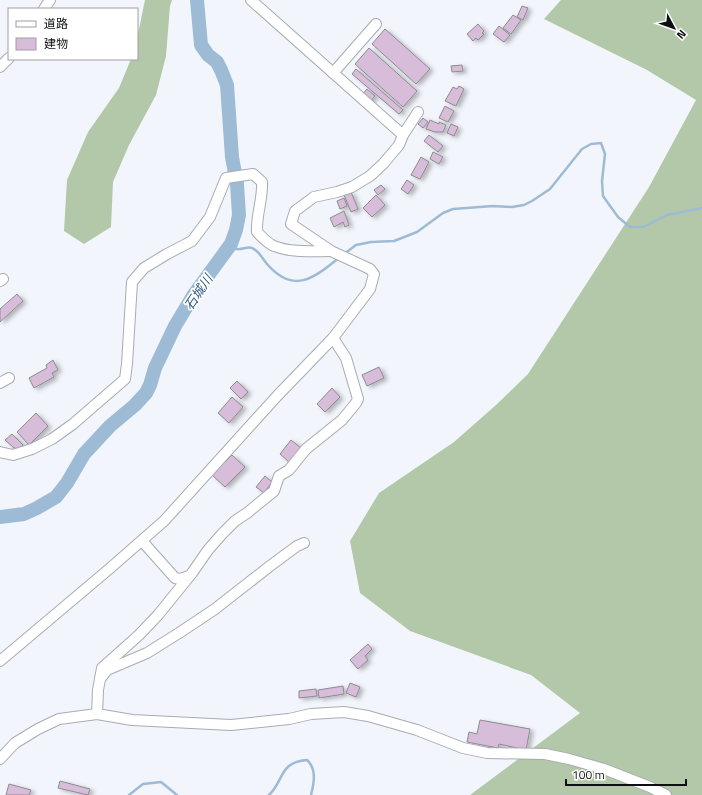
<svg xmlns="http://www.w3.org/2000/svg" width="702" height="795" font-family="'Titillium Web','Noto Sans JP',sans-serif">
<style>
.forest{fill:#b2c8a9}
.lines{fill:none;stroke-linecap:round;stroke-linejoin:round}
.stream{stroke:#9ebbd6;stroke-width:2.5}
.river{stroke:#9ebbd6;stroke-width:14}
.building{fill:#d7bdda;stroke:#8e8a8f;filter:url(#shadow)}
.minor-casing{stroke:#a8abb1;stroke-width:12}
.minor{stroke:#fff;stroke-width:10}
.labels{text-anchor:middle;stroke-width:3.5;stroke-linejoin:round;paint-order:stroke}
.water-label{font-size:13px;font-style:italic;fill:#2c597e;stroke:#fff}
</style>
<defs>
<filter id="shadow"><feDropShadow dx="3.5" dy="2" stdDeviation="2" flood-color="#0004"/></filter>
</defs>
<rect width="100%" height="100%" fill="#f2f6fc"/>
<g class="forest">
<path d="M145,0H172L170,6L166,56L156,95L129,145L113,182L111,227L84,244L64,231L67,180L88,132L119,88L131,59H137V39Z"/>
<path d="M561,0H702V795H470L580,713L531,675L410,631L360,593L350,541L379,493L454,442L496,405L528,374L649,187L696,100L647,70L544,19Z"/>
</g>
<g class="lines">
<g class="stream">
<path d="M228,247C231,248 234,249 237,249C242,250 248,246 252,248C259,251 262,258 267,264C294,295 314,278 340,257"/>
<path d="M344,254L356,245L371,242L394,241L417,232L443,213L453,209L493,206L512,207L524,205L532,201L550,189L582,149L591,144L601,143L605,154L602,181L603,196L618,217L630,227H643L667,215L702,208"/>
<path d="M129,795L143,784L161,782L177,795"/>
<path d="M269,795C284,781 279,762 307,760C317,769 314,783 311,795"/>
</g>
<path class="river" d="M0,517L24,514L37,508L56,497L67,483L84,454L110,426L135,405L146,393L150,385L155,368L175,326L193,296L231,244L236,230L239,215L237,184L232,157L227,85L221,70L217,62L208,55L201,45L197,0"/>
</g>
<g class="building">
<path d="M522,6L528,8L523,20L517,17Z"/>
<path d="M513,15L521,20L511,34L503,28Z"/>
<path d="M478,24L484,31L482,33L484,34L478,40L476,38L473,41L467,34Z"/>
<path d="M499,26L510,35L504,42L493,34Z"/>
<path d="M385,29L430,69L416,84L372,44Z"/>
<path d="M369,48L417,91L403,107L355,64Z"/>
<path d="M462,65L463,71L452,72L451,66Z"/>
<path d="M356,69L403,110L399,114L352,74Z"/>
<path d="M459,86L464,89L456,106L445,101L453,87L457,89Z"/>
<path d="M367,89L375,96L370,102L362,95Z"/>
<path d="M445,106L454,111L448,122L439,118Z"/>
<path d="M423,118L428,122L423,128L418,124Z"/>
<path d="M430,120L439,124V122L446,125L443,132H435L426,129Z"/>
<path d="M451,124L458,127L454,136L447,133Z"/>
<path d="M429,135L443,146L438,152L424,141Z"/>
<path d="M433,152L443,157L439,164L430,159Z"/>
<path d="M421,157L429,162L420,179L411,175Z"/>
<path d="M407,180L414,185L408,194L401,189Z"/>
<path d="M381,185L385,189L378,195L374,190Z"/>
<path d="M351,192L358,209L351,212L344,195Z"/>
<path d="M376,195L385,205L372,217L363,208Z"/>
<path d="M344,198L347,206L340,209L337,201Z"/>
<path d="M344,211L349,225L345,227L343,222L334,227L330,218Z"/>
<path d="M17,294L23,301L0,322V309Z"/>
<path d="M53,360L58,370L52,373L54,377L34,388L29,378L47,368L46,365Z"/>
<path d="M379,367L384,378L367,386L362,375Z"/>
<path d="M237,381L248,392L241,399L230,388Z"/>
<path d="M332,388L340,397L325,412L317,404Z"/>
<path d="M232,397L243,407L229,423L218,413Z"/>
<path d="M36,413L48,426L29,445L17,432Z"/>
<path d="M12,434L23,445L19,449L14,448L5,440Z"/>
<path d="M291,440L301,448L289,462L280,454Z"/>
<path d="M232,455L245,467L225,487L212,475Z"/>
<path d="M265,476L272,482L264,493L256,487Z"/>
<path d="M368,644L372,649L365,656L368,660L358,669L350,660Z"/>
<path d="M350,683L360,687L356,697L346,693Z"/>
<path d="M343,686L344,694L319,698L318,690Z"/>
<path d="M316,689L317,696L299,698V691Z"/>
<path d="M480,720L530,729L526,750L499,744L498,748L467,742L469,732L477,734Z"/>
<path d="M60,781L90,789L88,795L58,788Z"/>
<path d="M9,784L31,790L29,795H6Z"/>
</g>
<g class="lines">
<g class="minor-casing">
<g id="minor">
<path d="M251,0L403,135"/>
<path d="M44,9L50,0"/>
<path d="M0,67L9,58"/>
<path d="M333,73L376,24"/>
<path d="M0,281L3,279"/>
<path d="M0,383L9,378"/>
<path d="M0,452L13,455L32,449L52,439L73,424L125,379L127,364L132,282L144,268L167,254L192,241L210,217L226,178L253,174L262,182C263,199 256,215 257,232C262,237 268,244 274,246C291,253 313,251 331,251"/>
<path d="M142,541L175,578L180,579L189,576"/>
<path d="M0,661L108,570L164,521L278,395L333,338L370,289L374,274L370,269L331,251L291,224L295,211L314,197L337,192L352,187L370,176L383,164L399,145L403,135L418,112"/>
<path d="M100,679L102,668L139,635L158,615L192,573L208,550L222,534L235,521L247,513L274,491L279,476L289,470L306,449L342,420L356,403L358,399L346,358L333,338"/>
<path d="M97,714L98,690L100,679L107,670L147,653L179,633L215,609L270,566L297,546L304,543"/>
<path d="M0,759L15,743L38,729L59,719L97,714L132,720L231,725L289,719L311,714L344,712L368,716L417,730L463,748L487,753L545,754L569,759L604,769L650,787L666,795"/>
</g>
</g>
<use href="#minor" class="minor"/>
</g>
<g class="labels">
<g class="water-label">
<text transform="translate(198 292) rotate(-56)" y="5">石城川</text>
</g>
</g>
<rect x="8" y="8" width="130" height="52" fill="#ffffff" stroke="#9f9fa0"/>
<rect x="16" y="21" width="20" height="6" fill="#ffffff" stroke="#9f9fa0"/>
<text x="44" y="28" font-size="12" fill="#0e0f11">道路</text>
<rect x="16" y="38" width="20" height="12" fill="#d7bdda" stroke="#9f9fa0"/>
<text x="44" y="48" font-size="12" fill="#0e0f11">建物</text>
<g transform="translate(674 28) rotate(131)" stroke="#ffffff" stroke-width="3" paint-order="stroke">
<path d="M0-3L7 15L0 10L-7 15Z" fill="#0e0f11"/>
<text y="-6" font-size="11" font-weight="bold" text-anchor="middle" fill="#0e0f11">N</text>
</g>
<path d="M566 779v6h120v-6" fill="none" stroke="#0e0f11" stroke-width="2"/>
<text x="572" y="779" font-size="12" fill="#0e0f11" stroke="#ffffff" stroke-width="3" paint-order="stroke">100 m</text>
</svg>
